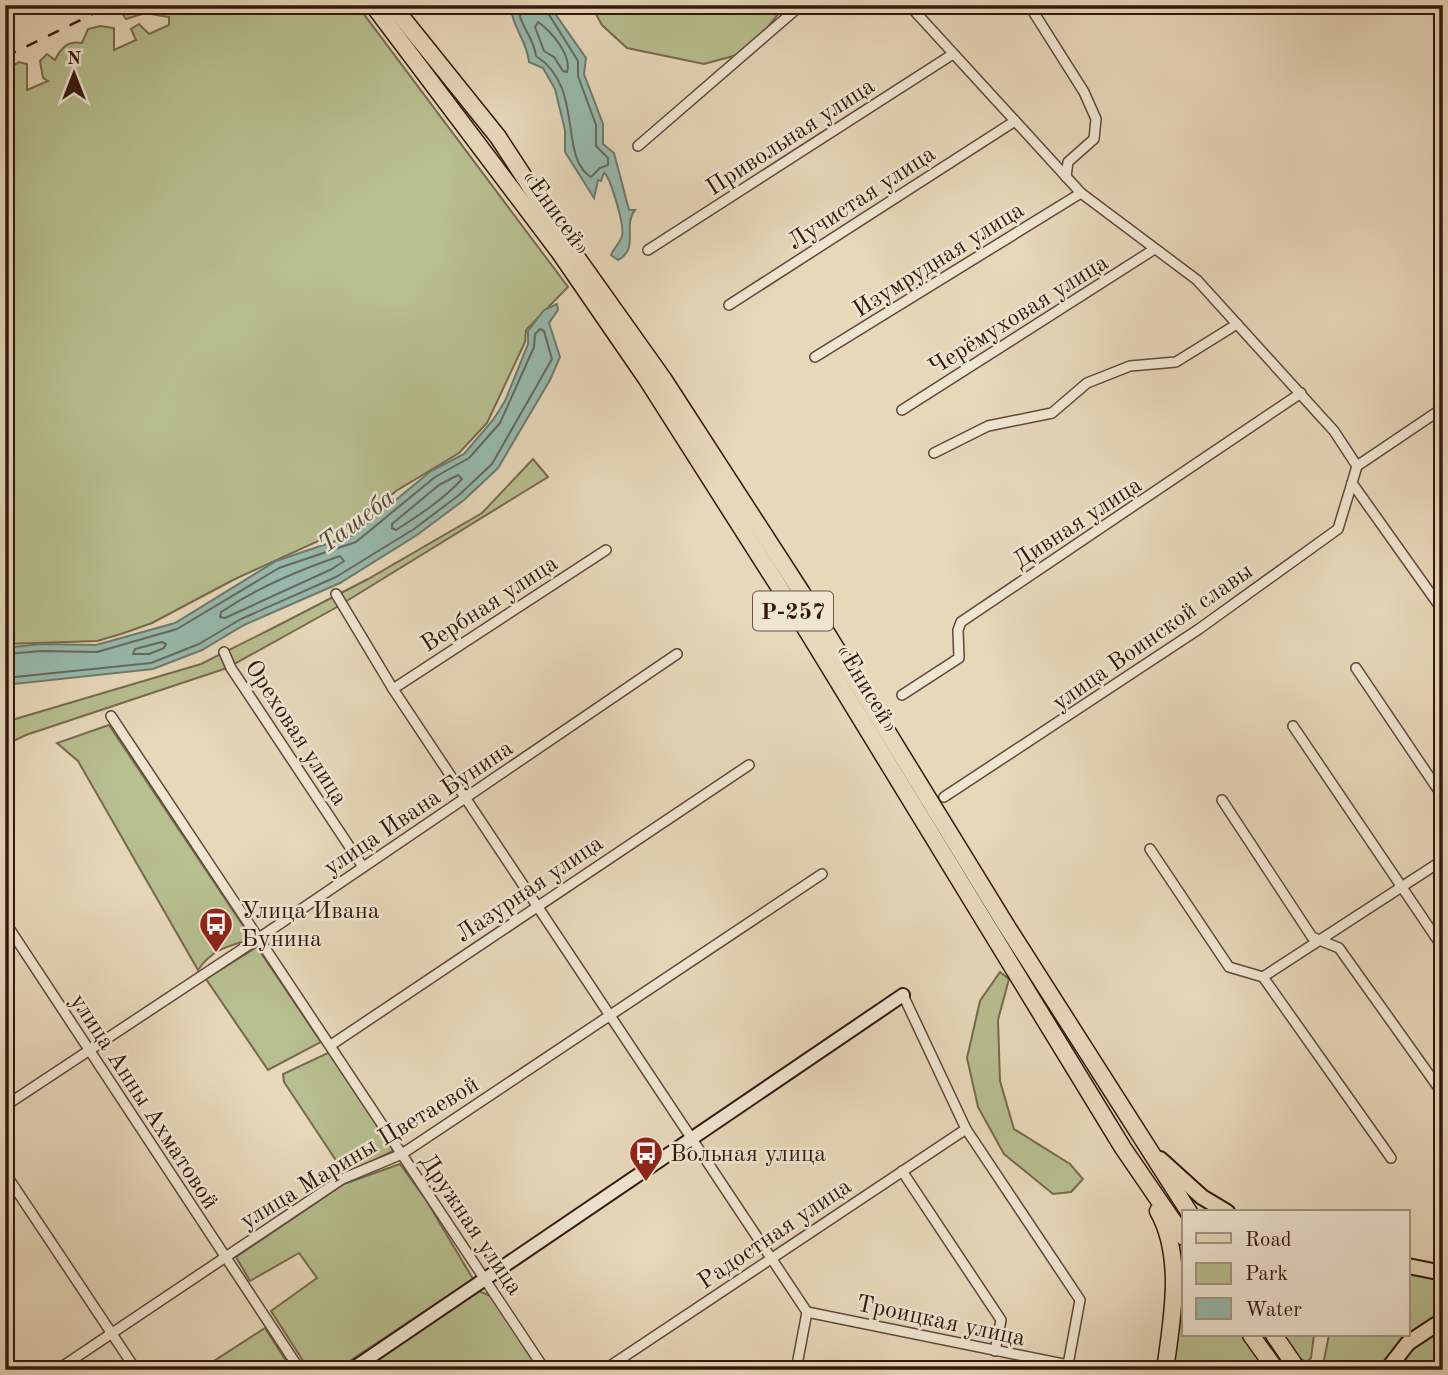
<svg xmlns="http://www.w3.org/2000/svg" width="1448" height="1375" font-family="'Old Standard TT',serif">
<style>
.green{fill:#b7be8f;stroke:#766a4e;stroke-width:2}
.water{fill:#97baae;stroke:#6f796d;stroke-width:2}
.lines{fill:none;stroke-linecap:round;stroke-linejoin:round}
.shore{stroke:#66685d;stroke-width:2}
.street-casing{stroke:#614738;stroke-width:12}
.secondary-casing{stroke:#34170c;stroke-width:16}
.primary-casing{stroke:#34170c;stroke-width:18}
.highway-casing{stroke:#34170c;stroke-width:19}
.street{stroke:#efe6d2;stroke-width:9}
.secondary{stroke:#efe6d2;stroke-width:12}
.primary{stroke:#e7d8ba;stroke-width:14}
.highway{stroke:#e7d8ba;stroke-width:16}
.rail{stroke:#34170c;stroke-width:2.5;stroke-dasharray:12 12;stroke-linecap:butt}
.labels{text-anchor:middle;stroke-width:5;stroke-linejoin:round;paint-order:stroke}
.shield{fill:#efe6d2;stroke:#6c5547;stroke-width:2}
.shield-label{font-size:23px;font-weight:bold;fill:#34170c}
.street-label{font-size:24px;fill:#34170c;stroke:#efe6d2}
.poi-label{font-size:24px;fill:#34170c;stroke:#efe6d2;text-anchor:start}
.water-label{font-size:26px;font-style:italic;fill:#52483d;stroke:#efe6d2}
</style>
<rect width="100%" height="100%" fill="#e7d8ba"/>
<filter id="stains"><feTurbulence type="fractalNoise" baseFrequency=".00286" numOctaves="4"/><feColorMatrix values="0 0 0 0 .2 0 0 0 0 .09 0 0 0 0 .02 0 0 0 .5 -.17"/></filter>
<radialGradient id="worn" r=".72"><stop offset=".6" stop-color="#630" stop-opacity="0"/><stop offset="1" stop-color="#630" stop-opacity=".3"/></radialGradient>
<g class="green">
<path d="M138,5H192L195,13L212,5H357L568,287L526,330L525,342L487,423L459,453L396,491L360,522L235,579L152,623L121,634L97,641L5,644V100L11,97L5,94V71L19,62L27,64V90L48,81L43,78L40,61L47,54L55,60C61,48 68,40 82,43L88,29L100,26L114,28V50L136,40L131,29L139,24L149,34L169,25V17L145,13L126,19L122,13Z"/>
<path d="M591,5H780L778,14L748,52L704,64L627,48L602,25Z"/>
<path d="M533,459L548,477L337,607L227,668L26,735L5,745V722L201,664L273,628L368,579L482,513Z"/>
<path d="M109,725L248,933L246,941C224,947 211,951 198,970L78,761L57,743Z"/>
<path d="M257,947L321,1042L268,1070L206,979Z"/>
<path d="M1000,972L1009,979L998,1020L1000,1081L1014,1129L1070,1164L1083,1179L1071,1192L1053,1194L1004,1154L978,1107L967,1058L980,1001Z"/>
<path d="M330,1052L395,1150L345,1174L284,1082L283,1074Z"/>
<path d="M400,1164L426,1200L473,1279L336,1370H309L271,1311L317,1278L299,1253L250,1281L236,1257L344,1184Z"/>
<path d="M1172,1226L1184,1242V1335H1247L1272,1370H1169Z"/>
<path d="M1408,1269L1443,1277V1316C1416,1331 1396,1344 1379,1370H1322L1329,1335H1408Z"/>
<path d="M478,1291L494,1297L539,1370H361Z"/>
<path d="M265,1328L292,1370H200Z"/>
<path d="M1443,1328V1370H1389L1399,1356Z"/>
<path d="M1282,1335H1314L1311,1358L1307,1362L1300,1359Z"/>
</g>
<g class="water">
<path d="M511,5H549L586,58L584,74L603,124V144L614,153L629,210H635C622,226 640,249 618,260L611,255C614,248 620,243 622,236C625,226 610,176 604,173L601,181L598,180L594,198L565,152V130L555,89L543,68L529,62C527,40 511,26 511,5Z"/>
<path d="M557,304L558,310L549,323L560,357L550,380L498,468L464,500L417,535L340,583L244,625L202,650L153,669L5,685V648L41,644L96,645L175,623L276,561L353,535L431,471L464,454L493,420L505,401L528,344V331L544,310Z"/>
</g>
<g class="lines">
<g class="shore">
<path d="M518,5C518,24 534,37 536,56C585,87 558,157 591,177L600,168L608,165V158L596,146V125L578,76V61L543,5"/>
<path d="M538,22C551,31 572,55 567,72L563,71L554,57L544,51L535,27Z"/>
<path d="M458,475L462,479C444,499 418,516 396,530L392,528V524L439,485Z"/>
<path d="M340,556L344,561L332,569L225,618L220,617L221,612C259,587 297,571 340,556Z"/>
<path d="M162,642L166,644L164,648L149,654H133L135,649Z"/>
<path d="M5,654L42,651L97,652L177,629L279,568L356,542L435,477L469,458L500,423L534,347L535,334L540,329L544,331L552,359L492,464L459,495L414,529L336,577L241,619L199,644L151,663L5,678"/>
</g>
<g class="street-casing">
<g id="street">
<path d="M909,5L1081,193L1197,280L1334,431L1357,466L1352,483L1443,611"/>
<path d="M1029,5L1084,92L1096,119L1094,139L1068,162L1066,177"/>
<path d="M638,146L801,5"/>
<path d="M648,250L953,54"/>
<path d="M729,305L1015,121"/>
<path d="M815,357L1081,193"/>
<path d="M902,410L1153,250"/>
<path d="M934,453L988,426L1052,413L1087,383L1130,366L1176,362L1237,324"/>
<path d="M1357,466L1443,408"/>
<path d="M336,594L393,689L807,1312L796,1370"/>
<path d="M224,652L231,668L363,867"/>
<path d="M1356,668L1443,797"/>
<path d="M393,689L606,550"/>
<path d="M902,695L959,658L958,630L961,622L1301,393"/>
<path d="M111,716L545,1370"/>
<path d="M1293,726L1443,948"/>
<path d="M944,797L1199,629L1338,529L1352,483"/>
<path d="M1222,800L1312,937L1339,948L1443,1094"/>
<path d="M1150,849L1229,967L1263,977L1391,1158"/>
<path d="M5,922L300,1370"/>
<path d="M1263,977L1443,860"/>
<path d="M903,995L966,1129L1080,1300L1067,1370"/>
<path d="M331,1045L749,765"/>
<path d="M5,1106L259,938L677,654"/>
<path d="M902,1171L1001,1320L995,1351"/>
<path d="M5,1173L136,1370"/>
<path d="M807,1312L1068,1365"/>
<path d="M57,1370L342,1179L402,1154L822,874"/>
<path d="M604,1370L966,1129"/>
</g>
</g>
<g class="secondary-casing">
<path id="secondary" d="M351,1370L903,995"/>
</g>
<g class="primary-casing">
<g id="primary">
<path d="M1160,1159L1202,1197L1227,1212"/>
<path d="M1408,1266L1443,1273"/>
<path d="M1387,1370L1408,1343L1443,1320"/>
</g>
</g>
<g class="highway-casing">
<g id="highway">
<path d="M373,5L560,253L646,378L809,634L1123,1148L1184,1237"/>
<path d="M392,5L498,137L573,252L664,380L802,593L1006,925L1189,1212"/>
<path d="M1158,1211C1184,1257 1172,1320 1165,1370"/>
<path d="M1251,1335L1276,1370"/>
<path d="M1274,1335L1298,1370"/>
</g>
</g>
<use href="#street" class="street"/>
<use href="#secondary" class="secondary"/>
<use href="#primary" class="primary"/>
<use href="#highway" class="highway"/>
<path class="rail" d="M5,57L111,5"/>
</g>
<defs>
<g id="bus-pin" transform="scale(1.75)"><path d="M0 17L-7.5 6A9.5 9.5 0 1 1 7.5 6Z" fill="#8f2418" stroke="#efe6d2"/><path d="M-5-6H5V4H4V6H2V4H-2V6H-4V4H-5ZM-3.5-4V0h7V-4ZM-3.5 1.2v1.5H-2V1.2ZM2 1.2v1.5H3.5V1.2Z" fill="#fff"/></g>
</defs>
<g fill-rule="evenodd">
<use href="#bus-pin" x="216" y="924"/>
<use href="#bus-pin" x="646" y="1153"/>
</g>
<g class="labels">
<rect class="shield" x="753" y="591.5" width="80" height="39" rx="5"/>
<g class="shield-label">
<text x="793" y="619">Р-257</text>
</g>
<g class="street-label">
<text transform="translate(790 136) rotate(-33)" y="8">Привольная улица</text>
<text transform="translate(861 197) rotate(-33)" y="8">Лучистая улица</text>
<text transform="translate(557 212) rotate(54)" y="8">«Енисей»</text>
<text transform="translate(938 259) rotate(-32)" y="8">Изумрудная улица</text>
<text transform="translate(1018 314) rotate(-32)" y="8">Черёмуховая улица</text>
<text transform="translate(1077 522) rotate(-33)" y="8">Дивная улица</text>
<text transform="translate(489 603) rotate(-33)" y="8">Вербная улица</text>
<text transform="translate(1152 636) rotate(-35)" y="8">улица Воинской славы</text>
<text transform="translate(868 688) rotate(59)" y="8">«Енисей»</text>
<text transform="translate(297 732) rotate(57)" y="8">Ореховая улица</text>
<text transform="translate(418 807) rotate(-34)" y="8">улица Ивана Бунина</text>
<text transform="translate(529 888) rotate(-34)" y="8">Лазурная улица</text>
<text transform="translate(145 1101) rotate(57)" y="8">улица Анны Ахматовой</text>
<text transform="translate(359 1152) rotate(-31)" y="8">улица Марины Цветаевой</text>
<text transform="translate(472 1224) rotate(56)" y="8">Дружная улица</text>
<text transform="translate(774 1233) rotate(-34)" y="8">Радостная улица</text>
<text transform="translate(941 1320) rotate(12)" y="8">Троицкая улица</text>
</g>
<g class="poi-label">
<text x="241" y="918">Улица Ивана<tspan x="241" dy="28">Бунина</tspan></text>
<text x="670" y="1161">Вольная улица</text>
</g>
<g class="water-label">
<text transform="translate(356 520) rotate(-37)" y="9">Ташеба</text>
</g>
</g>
<rect width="1448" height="1375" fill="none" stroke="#e7d8ba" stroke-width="28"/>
<rect x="7" y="7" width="1434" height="1361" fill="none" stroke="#34170c" stroke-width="3.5"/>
<rect x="14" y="14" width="1420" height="1347" fill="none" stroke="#34170c" stroke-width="2"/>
<rect x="1182" y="1210" width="228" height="126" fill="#efe6d2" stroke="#a49383" stroke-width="2"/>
<rect x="1196" y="1233" width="35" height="10" fill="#e7d8ba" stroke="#a49383" stroke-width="2"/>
<text x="1245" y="1246" font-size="21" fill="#34170c">Road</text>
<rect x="1196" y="1263" width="35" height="21" fill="#b7be8f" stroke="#a49383" stroke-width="2"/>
<text x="1245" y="1280" font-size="21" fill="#34170c">Park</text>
<rect x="1196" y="1298" width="35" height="21" fill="#97baae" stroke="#a49383" stroke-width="2"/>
<text x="1245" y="1316" font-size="21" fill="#34170c">Water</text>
<g transform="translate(74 74)" stroke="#efe6d2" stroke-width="5" paint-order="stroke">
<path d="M0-5L12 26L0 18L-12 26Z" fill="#34170c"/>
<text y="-10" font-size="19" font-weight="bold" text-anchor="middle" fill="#34170c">N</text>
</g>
<rect width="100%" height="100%" filter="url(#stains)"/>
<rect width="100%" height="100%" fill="url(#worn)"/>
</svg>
